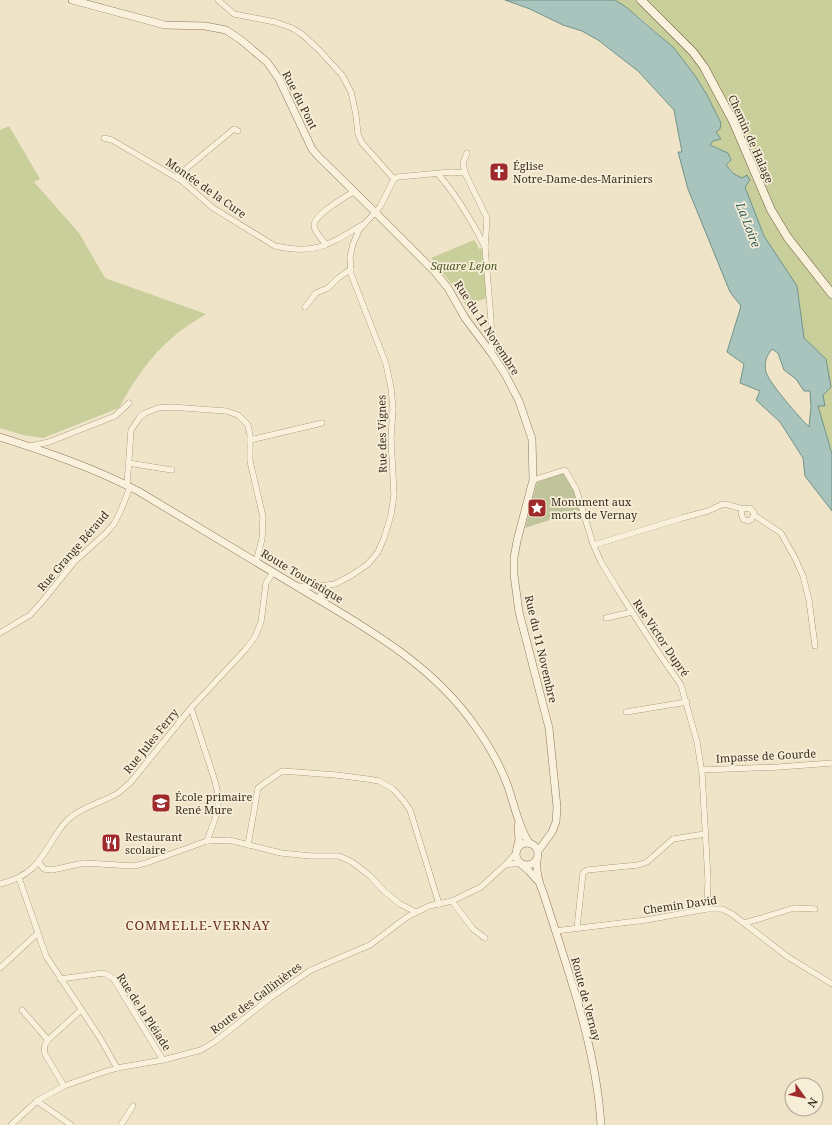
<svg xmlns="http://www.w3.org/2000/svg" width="832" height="1125" font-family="'Noto Serif',serif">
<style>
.green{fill:#c9cf9b}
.cemetery{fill:#bfc49a}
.water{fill:#a9c4bc;stroke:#6f938a;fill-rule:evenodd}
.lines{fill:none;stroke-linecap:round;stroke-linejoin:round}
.minor-casing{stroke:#8d765c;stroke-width:6}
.tertiary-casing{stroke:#8d765c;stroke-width:8}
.secondary-casing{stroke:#6f573f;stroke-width:9}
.minor{stroke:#faf1dc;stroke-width:5.5}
.tertiary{stroke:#faf1dc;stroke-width:7}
.secondary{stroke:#faf1dc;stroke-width:8}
.labels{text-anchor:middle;stroke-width:3.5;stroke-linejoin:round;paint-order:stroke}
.street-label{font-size:11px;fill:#3d2e20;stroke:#f7eed8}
.poi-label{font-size:11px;fill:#3d2e20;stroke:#f7eed8;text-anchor:start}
.park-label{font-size:11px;font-style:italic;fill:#4d5a26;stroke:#f7eed8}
.water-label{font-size:12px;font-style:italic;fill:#2f5d5a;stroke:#f7eed8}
.quarter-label{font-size:13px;letter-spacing:1px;fill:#6b2e1e;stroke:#f7eed8}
</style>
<rect width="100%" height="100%" fill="#f0e4c8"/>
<g class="green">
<path d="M615,0H832V454L818,406L823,395L826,359L804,338L797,286L764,236L752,207L742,178L734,174L730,168L727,167L726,164L731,160L710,145L721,123C716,113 712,104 707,95C687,58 650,22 615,0Z"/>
<path d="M9,126L40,179L34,182L79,233L105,278L206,314C195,321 183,328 173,337C150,356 133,382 119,408L43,438L23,435L0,428V130Z"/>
<path d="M474,240L476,242L479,249L482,248L487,298L466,305L454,287L431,258Z"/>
</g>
<path class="cemetery" d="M563,473L574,489L581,510L525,528L537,482Z"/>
<path class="water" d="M505,0H615L626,7L674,48L696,77L707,95L721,123L720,129L716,132L721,139L713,141L710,145L728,153L731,160L726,165L734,174L742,178L747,175L750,180L745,187L764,236L797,286L804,338L826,359L831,387L823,395L825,406H818L832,454V511L805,476L803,458L780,422L756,400L760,391L740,383L744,364L727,352L741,306L730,292L688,189L678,152H682L674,110L638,71L598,40L582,31L563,25L530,9ZM772,349L778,353L784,370L796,379L804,391H810L811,407L809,427C800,418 769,383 766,372C764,362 766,357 772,349Z"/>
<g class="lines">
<g class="minor-casing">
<g id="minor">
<path d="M218,0L234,14L275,22L292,28L303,35L319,50L342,75L351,92L356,115L358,134L362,143L394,179"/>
<path d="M104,138L112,140L182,181L213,208L275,246C316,255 328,245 362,225"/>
<path d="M467,153L463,163L465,173L487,218L485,247L491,320L492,354"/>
<path d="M438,174C457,196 472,221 485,247"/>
<path d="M176,177L234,129L238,131"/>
<path d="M326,245C323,240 315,233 314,226C313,215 344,198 353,192"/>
<path d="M305,307L316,293L328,288L338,278L351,269"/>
<path d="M250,440L322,423"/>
<path d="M30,446L49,442L115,416L129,403"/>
<path d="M128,463L172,470"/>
<path d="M533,480L565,470L576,489L593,544L601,562L618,590L658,652L681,685L697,742L702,773L708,880L707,909"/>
<path d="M127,485L131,430L140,417L145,413L158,408L171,407L226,411L238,415L248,425L250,435V461L263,517L262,539L256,562"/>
<path d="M754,515L781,533L796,560L803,576L809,600L815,646"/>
<path d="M594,545L682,518L708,511L721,505L725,504L743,509L750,508L754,513L752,519L748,521L743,519L741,513L743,509"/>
<path d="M297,586L311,587L335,584L352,575L368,564L378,552L384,538L391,515L394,495L391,438L393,409L391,388L386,364L351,274L350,257L353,244L359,230L380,207L394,179L398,177L451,172L465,173"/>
<path d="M321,600L320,595L328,586"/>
<path d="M606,618L632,612"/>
<path d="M0,633L30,615L41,603L74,562L106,533L114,524L121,510L130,487"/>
<path d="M191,708L215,781L218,794V807L215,819L207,841"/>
<path d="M626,712L687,702"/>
<path d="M701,770L779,767L832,763"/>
<path d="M248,845L258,788L282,771L336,775L367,779L379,781L393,789L403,800L410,810L439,904"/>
<path d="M38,862L44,869L52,870L84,863L134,866L146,863L207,841L229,840L281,853L311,856H339L352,862L369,875L384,891L400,904L416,912"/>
<path d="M505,865L519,863"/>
<path d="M19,878L46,956L100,1038L117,1068"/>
<path d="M0,884C30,877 39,863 54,838C59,830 64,822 71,817C85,806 103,802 118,793C122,790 126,786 130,783L191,708L245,650L255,637L261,622L266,583L273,572"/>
<path d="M452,901L473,929L485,938"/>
<path d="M744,923L762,918L794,908L815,909"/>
<path d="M577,928L583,873L587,870L638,865L647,862L673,839L705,834"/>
<path d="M555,931L646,920L707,909H722L732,914L788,957L832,984"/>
<path d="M0,968L38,933"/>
<path d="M60,979L104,973L113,978L163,1060"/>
<path d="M22,1010L48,1040"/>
<path d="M64,1086L45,1054C44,1048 44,1045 48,1040L81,1010"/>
<path d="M37,1101L71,1125"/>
<path d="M11,1125L37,1101L64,1086L98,1074L117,1068L163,1060L201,1050L216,1041L270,998L311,970L370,945L407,917L429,906L452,901L481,887L505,865L516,853"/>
<path d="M121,1125L133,1106"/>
</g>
</g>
<g class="tertiary-casing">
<g id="tertiary">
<path d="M72,0L165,25L205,26L226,30L241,40L267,62L279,79L312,149L318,156L375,212L435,272L448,288L465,318L492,354L505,374L519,401L532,439L533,480L517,541L514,558V575L519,612L549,728L557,807L556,822L552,832L538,851"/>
<path d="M0,437C47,452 94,468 138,491C190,522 243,554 296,586C361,625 431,662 475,726C488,744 499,763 507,784C514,803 518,826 529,843"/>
<circle cx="527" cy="854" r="11"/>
<path d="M517,848L519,840L518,825"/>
<path d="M537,860C536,872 538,881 543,892C567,968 596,1045 601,1125"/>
<path d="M521,864L529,871L538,881"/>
</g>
</g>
<g class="secondary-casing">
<path id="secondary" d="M641,0L693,52L704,67L733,121L771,210L788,238L832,294"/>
</g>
<use href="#minor" class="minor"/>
<use href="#tertiary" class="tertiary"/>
<use href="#secondary" class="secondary"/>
</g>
<defs>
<g id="church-square" transform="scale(1)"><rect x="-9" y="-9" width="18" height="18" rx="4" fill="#9e2a2b" stroke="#f7eed8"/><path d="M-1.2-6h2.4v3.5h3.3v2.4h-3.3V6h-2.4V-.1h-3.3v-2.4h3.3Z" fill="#fff"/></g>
<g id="sight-square" transform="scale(1)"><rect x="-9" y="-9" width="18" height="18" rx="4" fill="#9e2a2b" stroke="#f7eed8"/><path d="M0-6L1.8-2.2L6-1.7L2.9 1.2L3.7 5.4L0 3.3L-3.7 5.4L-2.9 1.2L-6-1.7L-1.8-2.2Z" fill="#fff"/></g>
<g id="school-square" transform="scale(1)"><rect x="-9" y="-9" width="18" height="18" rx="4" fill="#9e2a2b" stroke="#f7eed8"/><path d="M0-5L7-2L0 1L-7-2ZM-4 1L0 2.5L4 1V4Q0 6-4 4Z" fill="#fff"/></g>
<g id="restaurant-square" transform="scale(1)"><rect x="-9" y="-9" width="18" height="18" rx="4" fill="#9e2a2b" stroke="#f7eed8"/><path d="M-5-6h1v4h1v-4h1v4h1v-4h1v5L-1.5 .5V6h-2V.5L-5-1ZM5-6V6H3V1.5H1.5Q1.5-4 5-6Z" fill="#fff"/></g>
</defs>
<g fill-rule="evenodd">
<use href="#church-square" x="499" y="172"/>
<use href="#sight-square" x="537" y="508"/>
<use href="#school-square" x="161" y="803"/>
<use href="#restaurant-square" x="111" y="843"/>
</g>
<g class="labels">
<g class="street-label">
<text transform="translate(300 100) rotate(63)" y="4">Rue du Pont</text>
<text transform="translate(751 139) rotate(66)" y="4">Chemin de Halage</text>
<text transform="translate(206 188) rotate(35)" y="4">Montée de la Cure</text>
<text transform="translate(487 328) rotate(57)" y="4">Rue du 11 Novembre</text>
<text transform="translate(382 434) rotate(-91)" y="4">Rue des Vignes</text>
<text transform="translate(73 551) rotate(-49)" y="4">Rue Grange Béraud</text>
<text transform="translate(302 576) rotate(31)" y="4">Route Touristique</text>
<text transform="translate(661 638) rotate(56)" y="4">Rue Victor Dupré</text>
<text transform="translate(541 649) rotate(77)" y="4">Rue du 11 Novembre</text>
<text transform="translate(151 741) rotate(-51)" y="4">Rue Jules Ferry</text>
<text transform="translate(766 756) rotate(-3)" y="4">Impasse de Gourde</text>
<text transform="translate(680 905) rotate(-8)" y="4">Chemin David</text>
<text transform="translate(256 998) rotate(-37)" y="4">Route des Gallinières</text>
<text transform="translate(586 999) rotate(75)" y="4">Route de Vernay</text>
<text transform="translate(144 1012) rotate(57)" y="4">Rue de la Pléiade</text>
</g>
<g class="poi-label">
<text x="513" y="170">Église<tspan x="513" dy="13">Notre-Dame-des-Mariniers</tspan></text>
<text x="551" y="506">Monument aux<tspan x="551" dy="13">morts de Vernay</tspan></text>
<text x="175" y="801">École primaire<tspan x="175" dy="13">René Mure</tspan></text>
<text x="125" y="841">Restaurant<tspan x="125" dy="13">scolaire</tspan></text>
</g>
<g class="park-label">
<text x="464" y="270">Square Lejon</text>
</g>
<g class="water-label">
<text transform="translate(748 225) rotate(69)" y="4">La Loire</text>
</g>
<g class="quarter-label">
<text x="198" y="930">COMMELLE-VERNAY</text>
</g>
</g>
<g transform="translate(804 1097) rotate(123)"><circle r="19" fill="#f7eed8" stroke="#ada18e"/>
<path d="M0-3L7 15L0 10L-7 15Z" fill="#9e2a2b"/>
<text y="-6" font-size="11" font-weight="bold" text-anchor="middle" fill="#3d2e20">N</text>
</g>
</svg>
